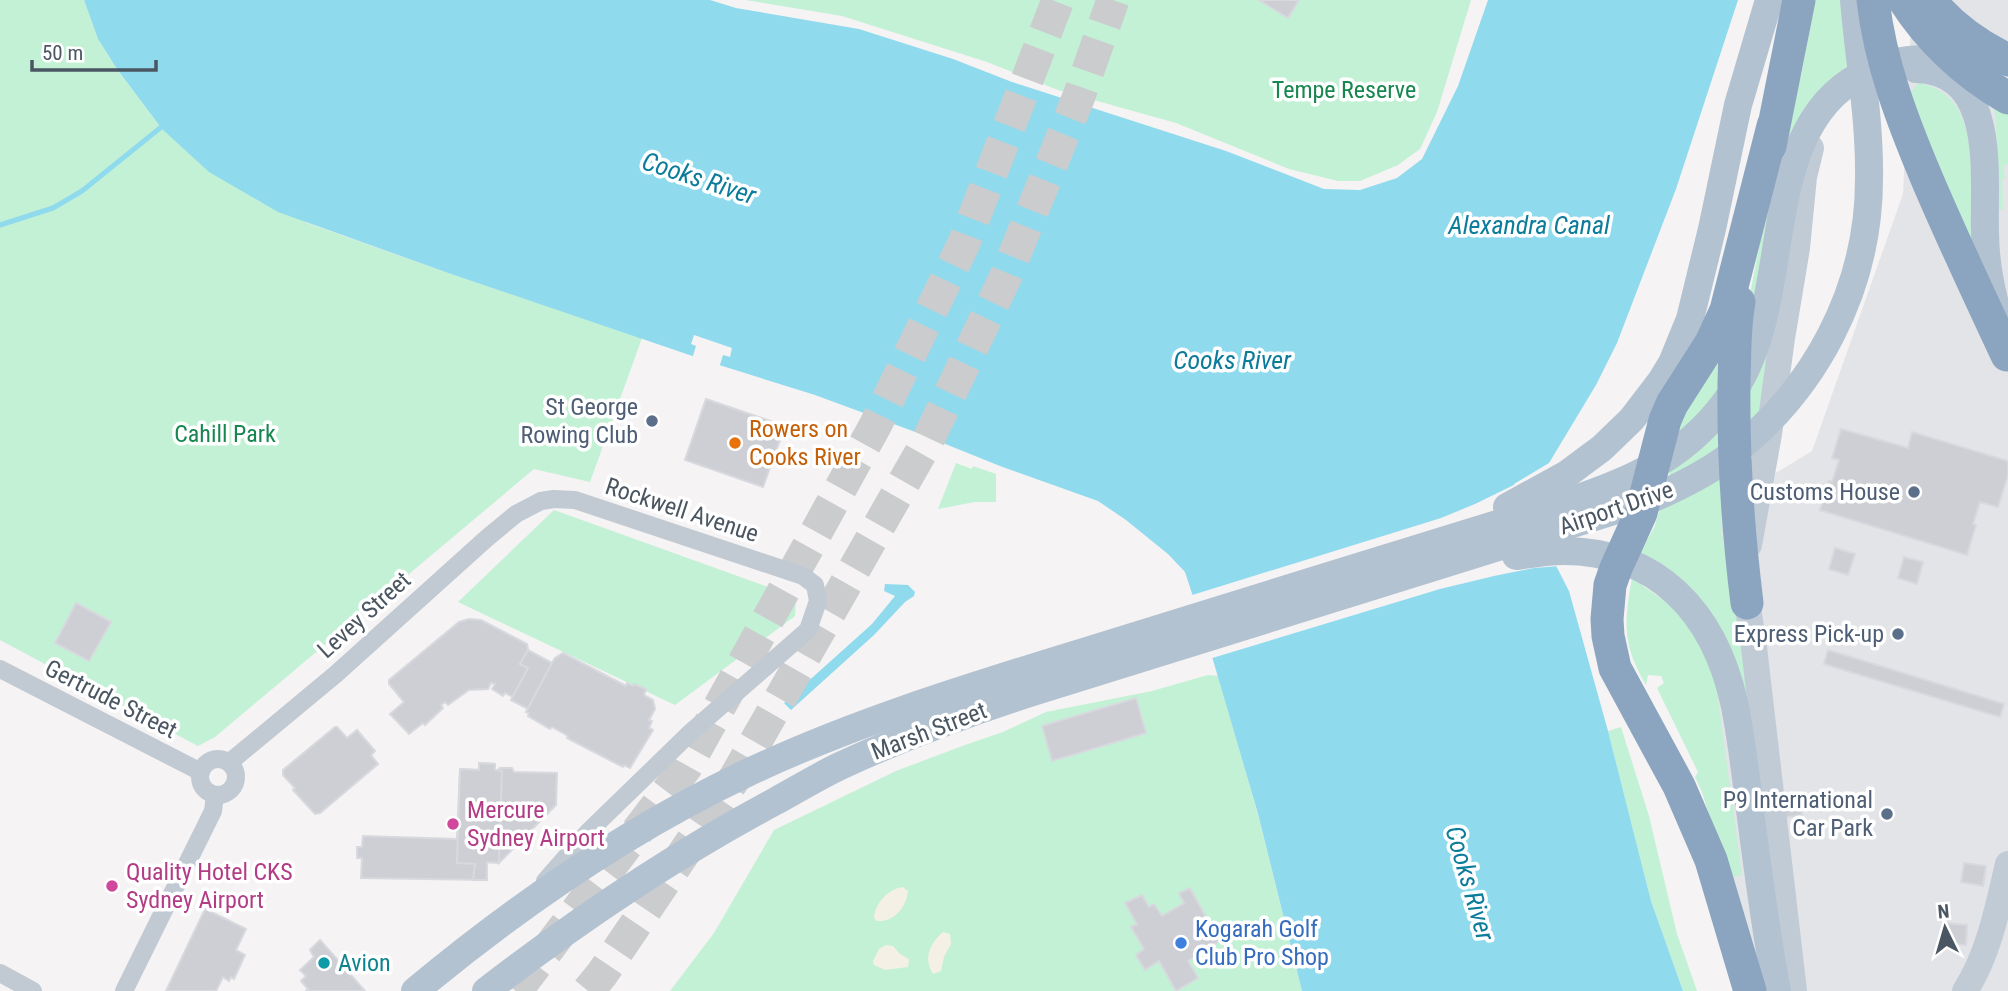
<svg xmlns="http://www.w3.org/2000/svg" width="2008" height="991" font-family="'Roboto Condensed',sans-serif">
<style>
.airport{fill:#e2e4e7}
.green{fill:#c3f1d5}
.sand{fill:#f5f0e5}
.water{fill:#90daee}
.pier{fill:#f5f3f3}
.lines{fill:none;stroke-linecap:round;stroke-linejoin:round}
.stream{stroke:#90daee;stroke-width:5}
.building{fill:#cdcfd5;stroke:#d7d9de;stroke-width:2}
.highway-tunnel{stroke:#caccce;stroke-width:33;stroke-dasharray:33 17;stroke-linecap:butt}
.street{stroke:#c1cad2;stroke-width:18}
.secondary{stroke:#c1cbd6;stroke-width:26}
.primary{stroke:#b3c2d1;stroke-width:28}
.highway{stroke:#8ba5c1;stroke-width:33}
.service-dot{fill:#5c6f8a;stroke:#fff;stroke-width:2.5}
.food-dot{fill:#e8710a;stroke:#fff;stroke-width:2.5}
.hotel-dot{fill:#d1479c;stroke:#fff;stroke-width:2.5}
.shop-dot{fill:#3f7fe0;stroke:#fff;stroke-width:2.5}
.culture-dot{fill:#0f9aa8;stroke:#fff;stroke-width:2.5}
.labels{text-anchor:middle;stroke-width:7;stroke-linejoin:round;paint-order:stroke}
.park-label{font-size:24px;fill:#17864f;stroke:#fff}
.service-label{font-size:24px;fill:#4e5e75;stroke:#fff;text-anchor:end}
.food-label{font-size:24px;fill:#c56008;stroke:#fff;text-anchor:start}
.street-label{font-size:24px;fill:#4a5661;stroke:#fff}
.hotel-label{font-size:24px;fill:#b23c85;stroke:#fff;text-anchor:start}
.shop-label{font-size:24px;fill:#366cbe;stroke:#fff;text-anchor:start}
.culture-label{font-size:24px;fill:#0d838f;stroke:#fff;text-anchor:start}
.water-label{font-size:26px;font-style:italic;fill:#0c7c9b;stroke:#fff}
</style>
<rect width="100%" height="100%" fill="#f5f3f3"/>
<path class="airport" d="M1912,0H2008V991H1740L1672,536L1812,451L1903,194Z"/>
<g class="green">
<path d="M0,0H84L98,39L117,69L162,129L307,223L451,274L642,338L590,482L534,469L215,737L198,746L0,640Z"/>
<path d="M746,0H1471L1437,112L1420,149L1398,165L1360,181H1338L1289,169L1176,123L1058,90L987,62L842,16Z"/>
<path d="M1815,0H1848L1850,64L1830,80L1807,105L1794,133L1780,305L1761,453L1742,412L1750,294L1791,82L1801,77Z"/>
<path d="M1919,83C1969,93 1969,141 1973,183C1974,204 1976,226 1978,248L1970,250L1907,96Z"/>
<path d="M1989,95L2008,106V164L2003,166L2005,177L2002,179L2003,209L1998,210L1996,117Z"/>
<path d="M1721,346L1730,498L1721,512L1723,545H1733L1751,714C1731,658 1718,599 1664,566C1656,561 1647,559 1638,555L1654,528L1667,487L1679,416Z"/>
<path d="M956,463L972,469L973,466L996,474V502H975L938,509Z"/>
<path d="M554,510L796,597L795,616L675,705L458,602Z"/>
<path d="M1632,578L1690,619L1716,684L1742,875L1729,878L1702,792L1695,777L1698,772L1657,688L1664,683L1661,676L1648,675L1646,685C1622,644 1624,623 1632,578Z"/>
<path d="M1208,675L1218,676L1258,815L1302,991H670L714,933L774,830L896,771L965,745L1003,732L1046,712L1152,691Z"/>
<path d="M1621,727L1649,816L1677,934L1697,991H1683L1651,901L1608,731Z"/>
</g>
<g class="sand">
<path d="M903,887L908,891C906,907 895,922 877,921L874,918C875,903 888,889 903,887Z"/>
<path d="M943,932L950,934L951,944L944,957L941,971L933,974C923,958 930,943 943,932Z"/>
<path d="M886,945L893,946L900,954L909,959L908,967L885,970L874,965L873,961L879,949Z"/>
</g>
<g class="water">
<path d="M84,0H710L736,8L859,29L953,59L1012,82L1226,151L1324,189L1360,190L1397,178L1422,159L1458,86L1488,0H1738L1676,189L1617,343L1596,385L1549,463L1514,484L1569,591L1608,731L1651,901L1683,991H1302L1258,814L1206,636L1185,572L1168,554L1126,520L1098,501L1000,466L918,433L815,395L716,364L451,274L278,212L209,172L162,129L117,69L98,39Z"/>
<path d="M885,584L908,585L915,592L914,596L905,602L874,635L791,710L784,703L872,624L895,596L884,591Z"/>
</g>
<g class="pier">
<path d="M694,335L732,348L730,357L723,355L719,368L692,359L696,346L691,344Z"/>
<path d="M1536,474L1518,485L1560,566L1534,568L1494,576L1440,589L1209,659L1189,596L1441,518L1475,504Z"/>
</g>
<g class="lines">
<path class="stream" d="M0,225L53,208L82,191L165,124"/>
</g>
<g class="building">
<path d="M1259,0H1299L1288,18Z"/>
<path d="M706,399L785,426L763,487L685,460Z"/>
<path d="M1841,429L1908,448L1912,432L2008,461V475L1998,507L1980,502L1973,524L1976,525L1967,555L1820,510L1829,481L1832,482L1839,460L1832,458Z"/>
<path d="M1835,548L1855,554L1848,575L1829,569Z"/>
<path d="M1904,557L1923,562L1917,584L1898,578Z"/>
<path d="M76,603L111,622L89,661L55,643Z"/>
<path d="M469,619L481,620L527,644L528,650L520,664L528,668L513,697L505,693L503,696L492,689L495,684L491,683L488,689L469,690L448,705L445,702L441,705L443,708L425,725L423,723L409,734L390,714L404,702L389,684V680L459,622Z"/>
<path d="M528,650L552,663L528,709L511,700L528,668L520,664Z"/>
<path d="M1828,650L2004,704L2000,717L1824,664Z"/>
<path d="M563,653L626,686L627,683L633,686L634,684L646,689L644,695L653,700L655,709L649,720L652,721L649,728L653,730L630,768L624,765L623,767L567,738L568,736L552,727L550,729L528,716L529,713L526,712L552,663L555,658Z"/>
<path d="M1136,698L1146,733L1052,761L1042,726Z"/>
<path d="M335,727H337L347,738L357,730L375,751L371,755L378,764L320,813L315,814L293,790L295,788L283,775V770Z"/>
<path d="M479,763L495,764V770L502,771L499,863L487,862V880L361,878L362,858H357V847H362L363,836L457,839L460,769L479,770Z"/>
<path d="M479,763L495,764V770L502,771L499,863L487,862V880H473L475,864L457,863L460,769L479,770Z"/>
<path d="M500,768H512L514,772L557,773L556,805L499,863L502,771L498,770Z"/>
<path d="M1800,795L1802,815L1780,818L1778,798Z"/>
<path d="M1964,863L1986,866L1983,886L1961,882Z"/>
<path d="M1190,888L1219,941L1188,961L1198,978L1176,991L1159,961L1145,970L1136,955L1144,949L1131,927L1137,924L1125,903L1142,895L1149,907L1154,904L1162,916L1184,903L1179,893Z"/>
<path d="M205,909L246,929L236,950L245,955L234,979L231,977L229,981L223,977L216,991H166Z"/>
<path d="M1945,923L1967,925L1966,945L1943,943Z"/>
<path d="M320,940L365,991H306L308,989L301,981L306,976L300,970L314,957L310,950Z"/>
</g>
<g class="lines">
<g class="highway-tunnel">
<path d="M516,991L686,767L875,426L964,243L1058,0"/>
<path d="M588,991L602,974L736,776L928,440L1005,278L1079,96L1113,0"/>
</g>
<g class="street">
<path d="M0,669L201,772"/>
<circle cx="218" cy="777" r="18"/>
<path d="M230,762L336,674L487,538L516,514L541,501L554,499L575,500L803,576L815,585L818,601L808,630L691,732L589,831L545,881"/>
<path d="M0,973L33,991"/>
<path d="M124,991L213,811L215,795"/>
</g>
<g class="secondary">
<path d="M1749,545L1769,434L1782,338L1797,248L1804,177L1811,148"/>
<path d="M1747,583V603L1753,639L1794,991"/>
<path d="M1965,991C1989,954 1998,906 2008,864"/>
</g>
<g class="primary">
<path d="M1916,69C1999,71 1983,177 1985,232C1985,260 1990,286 1997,312"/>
<path d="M1507,507L1567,474L1602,448L1632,419L1661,381L1672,363L1690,319L1712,229L1738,105L1769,0"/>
<path d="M1516,556C1531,554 1547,551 1563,551C1658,551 1714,613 1734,702C1741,735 1745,769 1749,802C1757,865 1765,928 1777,991"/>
<path d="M415,991C517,906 627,830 747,773C863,718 987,682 1109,644C1260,597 1411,551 1562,504C1634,479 1690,457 1734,390C1795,298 1757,143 1851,81C1889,56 1924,56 1968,64"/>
<path d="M486,991C577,921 673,856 774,802C796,790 817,777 840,766C903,737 967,713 1033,692L1649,500C1677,488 1704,475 1728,457C1815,391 1869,289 1869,179C1870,120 1859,60 1854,0"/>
</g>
<g class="highway">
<path d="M1873,0C1880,63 1903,122 1927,179C1952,238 1980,297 2007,355"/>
<path d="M1904,0C1931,42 1965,73 2008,98"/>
<path d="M1930,0C1951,27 1977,45 2008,60"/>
<path d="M1770,146L1799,0"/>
<path d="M1739,302C1734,328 1735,357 1734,383C1733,457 1738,530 1747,603"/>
<path d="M1750,991L1711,860L1679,786L1615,668L1608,636L1607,619L1610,585L1616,568L1641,513L1665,420L1672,404L1711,343L1726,310L1773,126"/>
</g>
</g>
<g class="service-dot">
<circle cx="652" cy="421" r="7"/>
<circle cx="1914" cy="492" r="7"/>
<circle cx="1898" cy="634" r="7"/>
<circle cx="1887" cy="814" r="7"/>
</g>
<circle class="food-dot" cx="735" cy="443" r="7"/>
<g class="hotel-dot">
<circle cx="453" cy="824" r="7"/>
<circle cx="112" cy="886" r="7"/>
</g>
<circle class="shop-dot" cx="1181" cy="943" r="7"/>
<circle class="culture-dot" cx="324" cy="963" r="7"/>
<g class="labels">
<g class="park-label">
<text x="1344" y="98">Tempe Reserve</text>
<text x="225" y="442">Cahill Park</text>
</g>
<g class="service-label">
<text x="638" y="415">St George<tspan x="638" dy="28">Rowing Club</tspan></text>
<text x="1900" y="500">Customs House</text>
<text x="1884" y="642">Express Pick-up</text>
<text x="1873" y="808">P9 International<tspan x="1873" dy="28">Car Park</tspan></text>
</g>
<g class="food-label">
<text x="749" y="437">Rowers on<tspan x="749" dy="28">Cooks River</tspan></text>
</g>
<g class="street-label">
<text transform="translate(1616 508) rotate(-19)" y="8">Airport Drive</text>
<text transform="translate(682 510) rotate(18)" y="8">Rockwell Avenue</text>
<text transform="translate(364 615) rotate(-42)" y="8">Levey Street</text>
<text transform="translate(111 699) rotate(27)" y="8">Gertrude Street</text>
<text transform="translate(929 731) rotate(-21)" y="8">Marsh Street</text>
</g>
<g class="hotel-label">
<text x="467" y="818">Mercure<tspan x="467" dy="28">Sydney Airport</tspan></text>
<text x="126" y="880">Quality Hotel CKS<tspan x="126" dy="28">Sydney Airport</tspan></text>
</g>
<g class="shop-label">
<text x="1195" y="937">Kogarah Golf<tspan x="1195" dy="28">Club Pro Shop</tspan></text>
</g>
<g class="culture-label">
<text x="338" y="971">Avion</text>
</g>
<g class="water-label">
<text transform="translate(699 178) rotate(18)" y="9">Cooks River</text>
<text x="1529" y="234">Alexandra Canal</text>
<text x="1232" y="369">Cooks River</text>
<text transform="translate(1470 883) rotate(74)" y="9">Cooks River</text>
</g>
</g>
<g transform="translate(1945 928) rotate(355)" stroke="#ffffff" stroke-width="5" paint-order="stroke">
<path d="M0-5L12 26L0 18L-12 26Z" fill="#4a5661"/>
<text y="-10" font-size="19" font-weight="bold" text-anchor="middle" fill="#4a5661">N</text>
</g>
<path d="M32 60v10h124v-10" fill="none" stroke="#4a5661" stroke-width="3.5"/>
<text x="42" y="60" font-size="21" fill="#4a5661" stroke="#ffffff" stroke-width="5" paint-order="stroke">50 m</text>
</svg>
